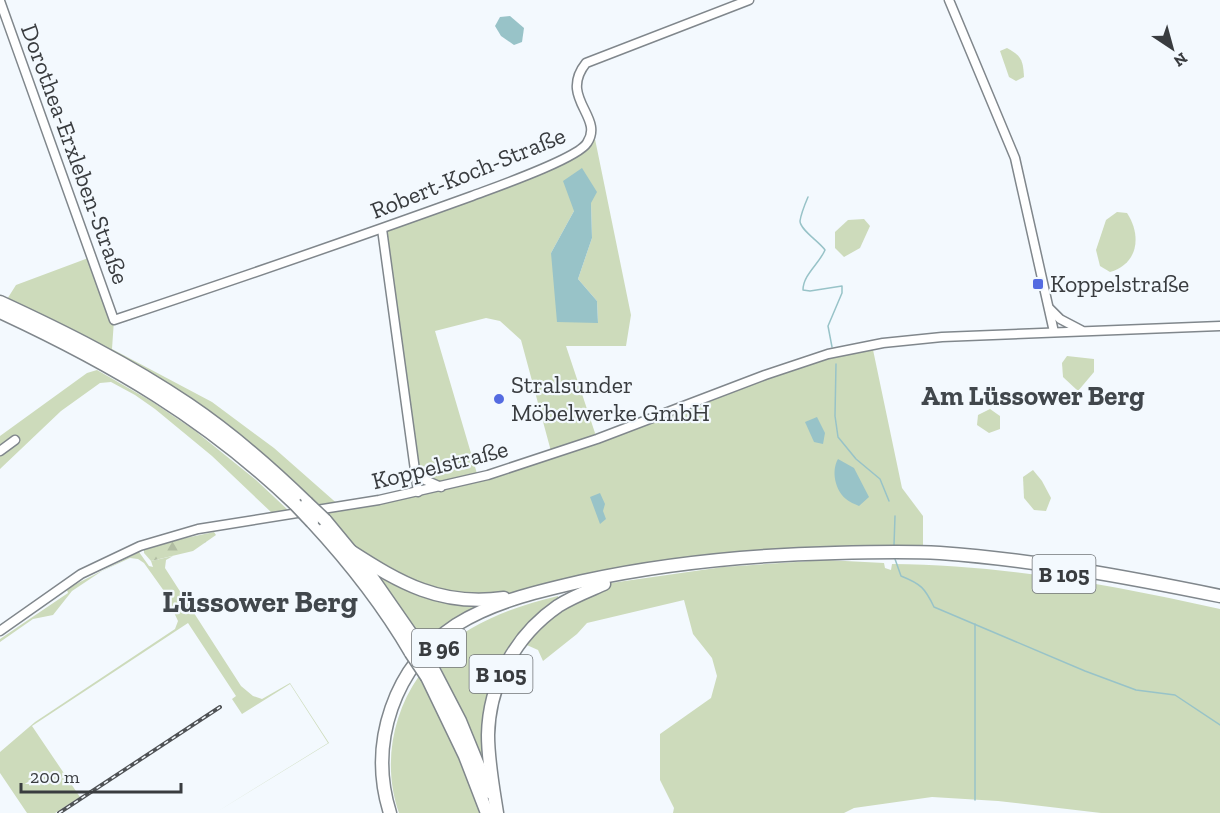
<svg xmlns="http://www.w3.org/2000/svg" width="1220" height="813" font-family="'Zilla Slab',serif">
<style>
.grass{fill:#cddbbb;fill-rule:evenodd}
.forest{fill:url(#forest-firs)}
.water{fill:#98c3c8}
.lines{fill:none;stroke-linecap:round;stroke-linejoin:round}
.stream{stroke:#98c3c8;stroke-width:1.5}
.minor-casing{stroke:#80878c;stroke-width:11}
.highway-casing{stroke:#80878c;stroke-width:15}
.minor{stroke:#fff;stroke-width:8}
.highway{stroke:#fff;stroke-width:12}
.rail-casing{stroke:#4f5255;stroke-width:4}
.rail{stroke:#f3f9fe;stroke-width:1.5;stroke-dasharray:4.5;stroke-linecap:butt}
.highway-bridge-casing{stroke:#80878c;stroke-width:15;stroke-linecap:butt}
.highway-bridge{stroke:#fff;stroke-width:12}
.poi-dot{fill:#546be1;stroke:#f3f9fe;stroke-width:2}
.labels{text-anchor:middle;stroke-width:4.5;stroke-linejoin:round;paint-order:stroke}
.shield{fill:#f3f9fe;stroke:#717578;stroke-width:1.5}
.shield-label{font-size:22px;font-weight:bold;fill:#393c3f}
.street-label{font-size:24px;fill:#393c3f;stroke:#f3f9fe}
.poi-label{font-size:24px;fill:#393c3f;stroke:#f3f9fe;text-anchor:start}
.quarter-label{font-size:27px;font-weight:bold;fill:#41474c;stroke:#f3f9fe}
.district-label{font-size:30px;font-weight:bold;fill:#41474c;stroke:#f3f9fe}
</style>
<defs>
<pattern id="forest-firs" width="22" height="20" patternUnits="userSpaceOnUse" patternTransform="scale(1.5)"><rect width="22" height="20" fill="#cddbbb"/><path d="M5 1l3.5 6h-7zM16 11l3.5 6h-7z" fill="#b1bda2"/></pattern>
</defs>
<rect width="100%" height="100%" fill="#f3f9fe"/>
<g class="grass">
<path d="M1007,48C1022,56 1023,61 1024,77L1016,81L1009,77L1000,51Z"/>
<path d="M595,139L631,315L626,346H566L597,439L765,375L872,345L902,488L923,516V549L766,555L503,598L440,596L349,550L288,484L4,304L16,285L91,257L114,320L112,349L212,402L274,448L341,507L439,487L415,469L382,229L507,183ZM591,203L592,238L578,279L597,301L598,323L551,253L574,211ZM486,318L500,321L521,340L552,455L478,477L435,331Z"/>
<path d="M1117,212L1127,213C1142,236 1138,264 1110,272L1100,266L1096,250L1106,220Z"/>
<path d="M864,219L870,226L860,248L844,257L835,248V232L848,220Z"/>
<path d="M1067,356L1094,359V372L1078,391L1063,377L1062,363Z"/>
<path d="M97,370L151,401L194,430L256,480L289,511L272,513L212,456L155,409L135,395L111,382L100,383L61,411L0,469V436L87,373Z"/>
<path d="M990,409L1000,416V429L989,433L977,425L978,415Z"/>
<path d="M1033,470L1042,481L1051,498L1046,511L1034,510L1024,498L1023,477Z"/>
<path d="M139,552L149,566L153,567L151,561L173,556L166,560L165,568L241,686L253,696L262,699L290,683L329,743L215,813L328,743L290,684L242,714L232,699L236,696L188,623L32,726L80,797L55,813H27L0,773V752L35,722L175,629L178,621L164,591L144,563L138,559L130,558L102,571L72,591L53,615L33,619L0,642V639L68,593L67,590L76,584Z"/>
<path d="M826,560L884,563L885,568L891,570L892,564C1004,565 1112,585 1220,609V813H1101L998,801L932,797L854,808L844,813H673L674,808L660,780V734L711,698L717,676L712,658L693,634L684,600L587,623L577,634L543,661L538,650L520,642L538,622L604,584L723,567Z"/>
<path d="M374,571L483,603L429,646L424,638L422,639Z"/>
<path d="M558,596L560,603L541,617L495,685L490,775L435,655C470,623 512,607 558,596Z"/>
<path d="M419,676L424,684C442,721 473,772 479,813H399C383,768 391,716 419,676Z"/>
</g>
<path class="forest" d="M214,532L216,535L193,551L151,561L144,553V550L181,539Z"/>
<g class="water">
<path d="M510,16L524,28L522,42L514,45L501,36L495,26L500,17Z"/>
<path d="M582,168L597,192L591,203L592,238L578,279L597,301L598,323L557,322L551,253L574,211L563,181Z"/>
<path d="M817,417L825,433L823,444L814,442L805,422Z"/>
<path d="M838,459L854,468L869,497L859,506C855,504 849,502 846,499C835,490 831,471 838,459Z"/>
<path d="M600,493L605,504L603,511L606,519L600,524L590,497Z"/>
</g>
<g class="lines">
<g class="stream">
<path d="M808,197C805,204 801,214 800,221C800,230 820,242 825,250C819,264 803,275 803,290L810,291L842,286V293L828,326L832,347"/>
<path d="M836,364L835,416L838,437L856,459L880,479L889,501"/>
<path d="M894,545L895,516"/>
<path d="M895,559L901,576C921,584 925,588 934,607L1085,671L1136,690L1175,695L1220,725"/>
<path d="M975,624V800"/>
</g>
<g class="minor-casing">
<g id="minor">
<path d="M949,0L1015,158L1054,332"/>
<path d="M0,1L114,320C234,280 353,239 472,196C493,188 577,159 587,143C605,117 558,98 586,63L749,0"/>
<path d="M382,229L418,492"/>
<path d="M1050,309L1060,319L1081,330"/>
<path d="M0,451L15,440"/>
<path d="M415,469L425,480L441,487"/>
<path d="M0,631L81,574L140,546L198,529L379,500L488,475L597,439L765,375L828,354L883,343L942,337L1220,326"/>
</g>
</g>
<g class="highway-casing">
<g id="highway">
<path d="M0,302C65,332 129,364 188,404C231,433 270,467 307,503"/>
<path d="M0,312C112,364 205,418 295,504"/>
<path d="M325,520L368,572L418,644"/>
<path d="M312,522C350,563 383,605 411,653"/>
<path d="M349,550C400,583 441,607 504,598"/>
<path d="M433,669L460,721L489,792"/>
<path d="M427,677L465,756L487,813"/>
<path d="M390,813C368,743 394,666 456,625C494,601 540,591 583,581C666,563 750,555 835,553C870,552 905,551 940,553C1035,560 1127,577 1220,596"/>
<path d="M497,813C493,787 488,761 488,735C489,683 516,635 558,606C572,597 588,591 604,584"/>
</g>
</g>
<use href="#minor" class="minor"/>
<use href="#highway" class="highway"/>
<g class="rail-casing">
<path id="rail" d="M59,813L220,707"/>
</g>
<use href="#rail" class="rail"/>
<g class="highway-bridge-casing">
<g id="highway-bridge">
<path d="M307,503L325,520"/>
<path d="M295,504L312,522"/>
<path d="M418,644L433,669"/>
<path d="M411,653L427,677"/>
</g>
</g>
<use href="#highway-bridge" class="highway-bridge"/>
</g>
<g class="poi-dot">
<rect x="1032" y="278" width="12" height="12" rx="3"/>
<circle cx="499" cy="399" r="6"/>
</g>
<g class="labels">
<g class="shield">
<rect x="1032.5" y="555" width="63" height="38" rx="4.5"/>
<rect x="412" y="629" width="54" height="38" rx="4.5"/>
<rect x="469.5" y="655" width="63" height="38" rx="4.5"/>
</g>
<g class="shield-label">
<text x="1064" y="582">B 105</text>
<text x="439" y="656">B 96</text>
<text x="501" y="682">B 105</text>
</g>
<g class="street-label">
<text transform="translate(75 154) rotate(70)" y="8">Dorothea-Erxleben-Straße</text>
<text transform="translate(468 173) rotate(-22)" y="8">Robert-Koch-Straße</text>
<text transform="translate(440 465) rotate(-14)" y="8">Koppelstraße</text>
</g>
<g class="poi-label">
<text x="1050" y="292">Koppelstraße</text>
<text x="511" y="393">Stralsunder<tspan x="511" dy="28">Möbelwerke GmbH</tspan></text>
</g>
<g class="quarter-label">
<text x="1033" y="405">Am Lüssower Berg</text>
</g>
<g class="district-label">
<text x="260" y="612">Lüssower Berg</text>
</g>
</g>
<g transform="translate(1172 48) rotate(144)" stroke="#f3f9fe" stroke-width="4.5" paint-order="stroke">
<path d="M0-4.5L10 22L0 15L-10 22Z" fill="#393c3f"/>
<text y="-9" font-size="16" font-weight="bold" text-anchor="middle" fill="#393c3f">N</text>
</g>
<path d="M21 783v9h160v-9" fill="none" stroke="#393c3f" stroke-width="3"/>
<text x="30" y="783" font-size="18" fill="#393c3f" stroke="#f3f9fe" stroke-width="4.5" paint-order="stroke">200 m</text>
</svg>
